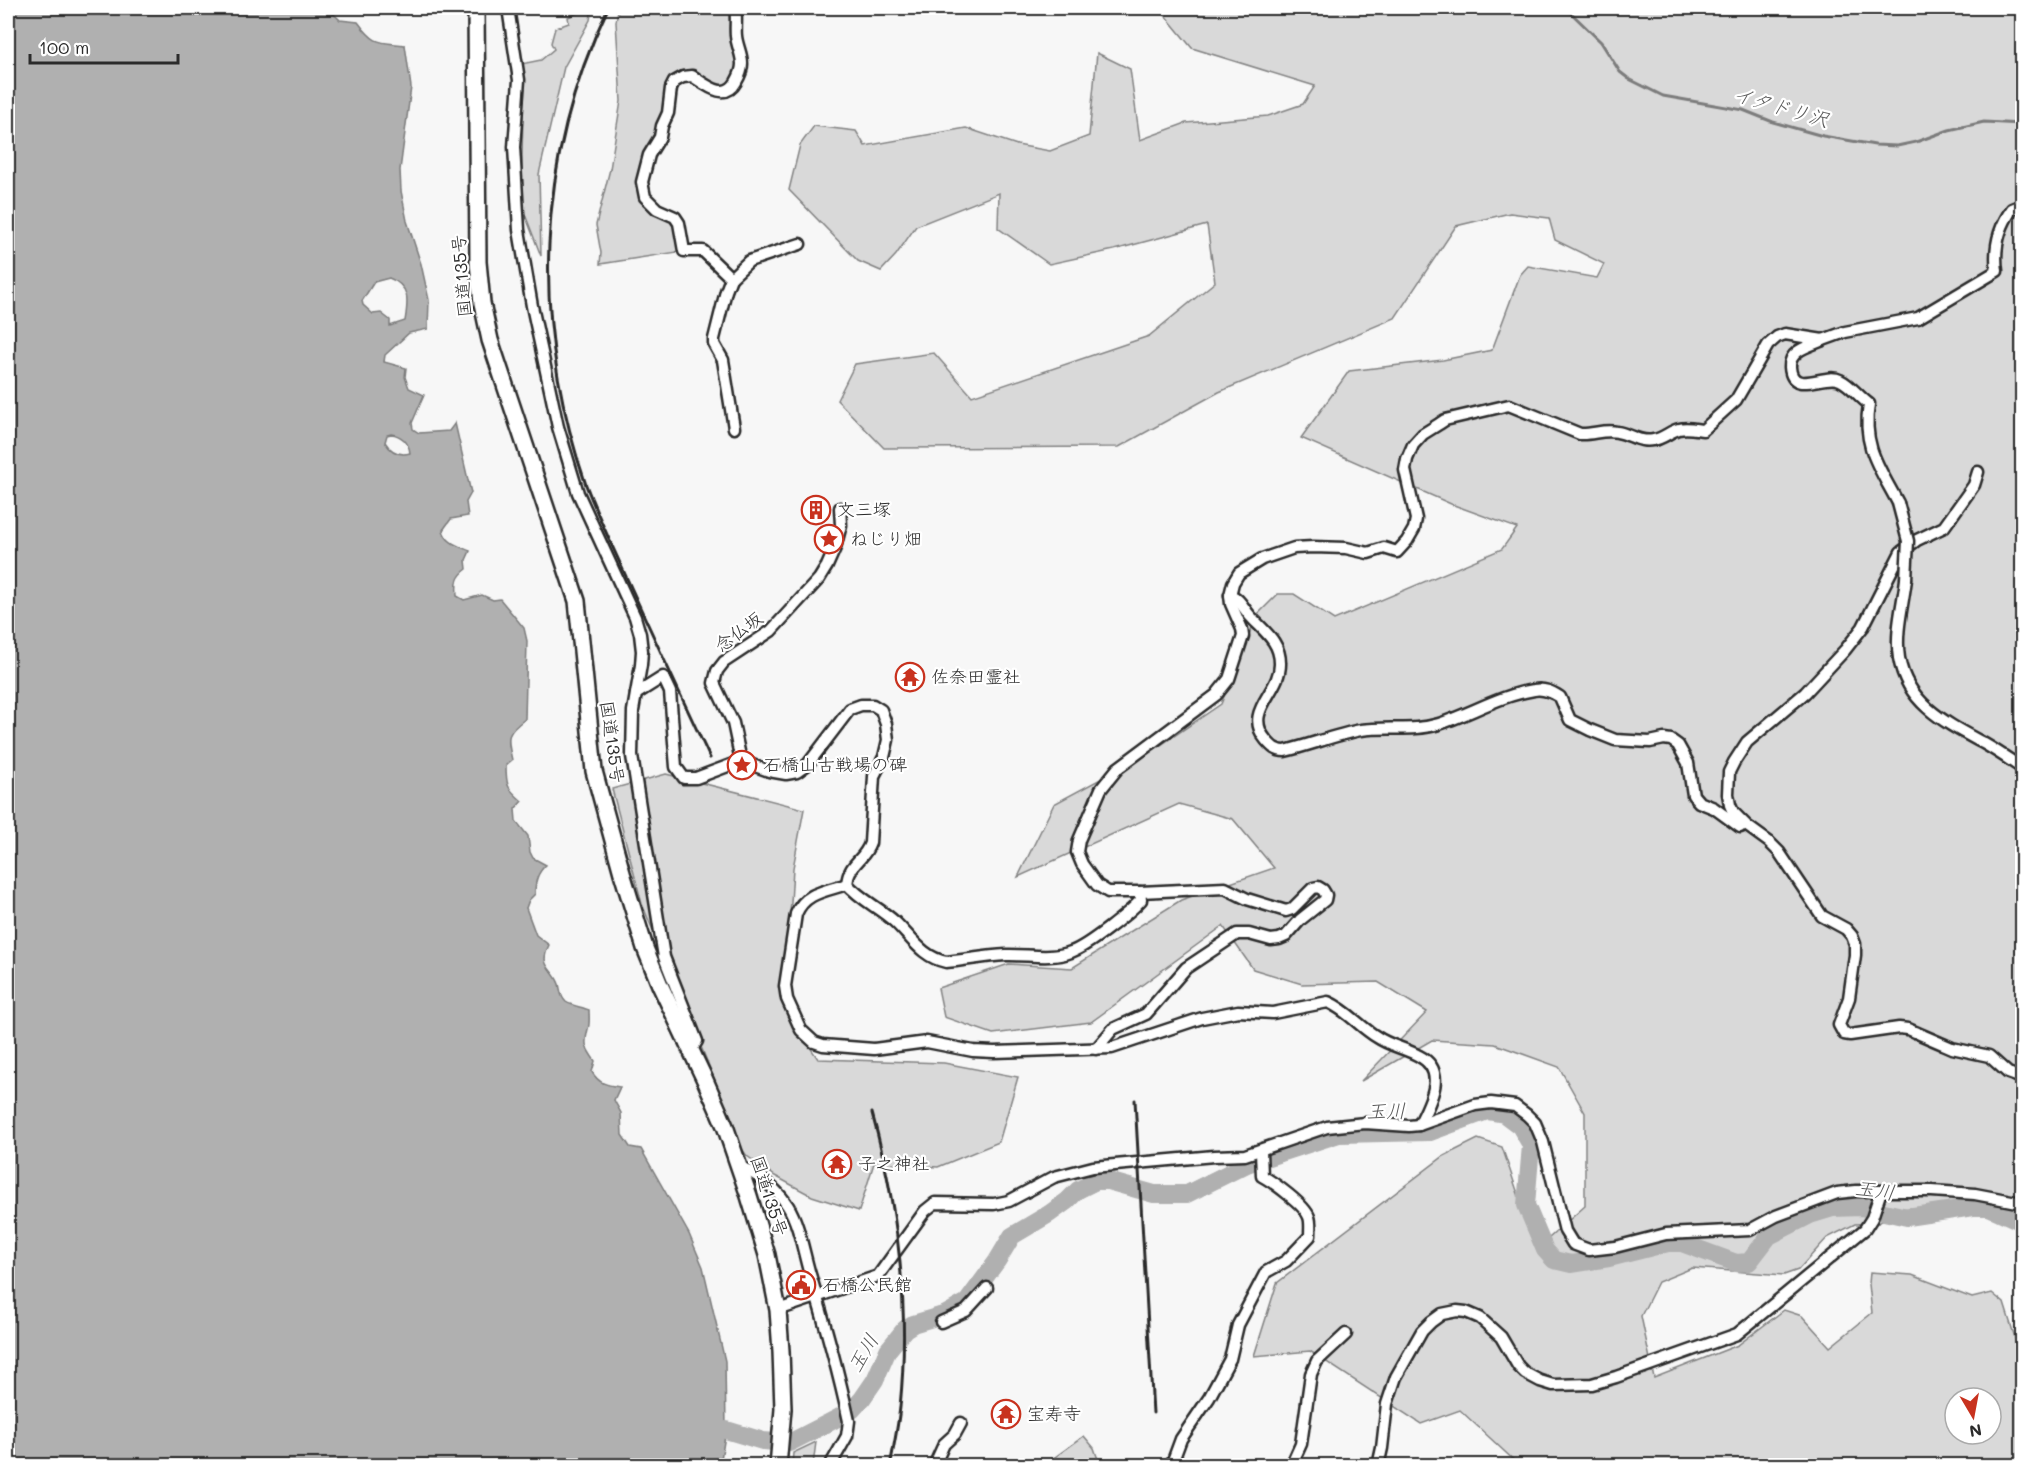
<svg xmlns="http://www.w3.org/2000/svg" width="2030" height="1473" font-family="Mali,'Klee One',sans-serif">
<style>
.green{fill:#d9d9d9;stroke:#828282;stroke-width:1.5;fill-rule:evenodd}
.water{fill:#b0b0b0;stroke:#7b7b7b;stroke-width:1.5;fill-rule:evenodd}
.lines{fill:none;stroke-linecap:round;stroke-linejoin:round}
.stream{stroke:#7b7b7b;stroke-width:3}
.river{stroke:#b0b0b0;stroke-width:18}
.minor-casing{stroke:#2b2b2b;stroke-width:15}
.highway-casing{stroke:#2b2b2b;stroke-width:20}
.minor{stroke:#fff;stroke-width:10}
.highway{stroke:#fff;stroke-width:15}
.rail{stroke:#2b2b2b;stroke-width:3}
.minor-bridge-casing{stroke:#2b2b2b;stroke-width:15;stroke-linecap:butt}
.minor-bridge{stroke:#fff;stroke-width:10}
.labels{text-anchor:middle;stroke-width:4.5;stroke-linejoin:round;paint-order:stroke}
.street-label{font-size:18px;fill:#2b2b2b;stroke:#fff}
.poi-label{font-size:18px;fill:#2b2b2b;stroke:#fff;text-anchor:start}
.water-label{font-size:20px;font-style:italic;fill:#5a5a5a;stroke:#fff}
</style>
<rect width="100%" height="100%" fill="#f7f7f7"/>
<filter id="ink" filterUnits="userSpaceOnUse"><feTurbulence type="fractalNoise" baseFrequency=".0167" numOctaves="2"/><feDisplacementMap in="SourceGraphic" scale="12" xChannelSelector="R" yChannelSelector="G"/><feConvolveMatrix kernelMatrix="1 2 1 2 8 2 1 2 1" color-interpolation-filters="sRGB"/></filter>
<g filter="url(#ink)">
<g class="green">
<path d="M579,8H592L590,20L564,67L539,174L541,256L521,204L523,112L521,64L541,60L554,49L551,43L555,28L569,23L568,17L582,11Z"/>
<path d="M630,8L736,12L741,57L728,91L699,80L674,82L668,113L649,155L645,197L675,217L684,251L600,264L601,253L596,225L610,169L621,101L616,22L618,10Z"/>
<path d="M1159,8H2022V1214L2003,1204L1896,1209L1879,1223L1855,1224L1827,1238L1798,1270L1784,1275L1692,1268L1658,1282L1641,1316L1654,1378L1738,1345L1784,1310L1802,1316L1830,1347L1872,1313L1869,1284L1870,1272L1912,1275L1972,1298L1992,1293L2004,1303L2022,1360V1465H1519L1460,1410L1421,1424L1310,1351L1254,1356L1277,1283L1444,1156L1478,1139L1502,1147L1527,1220L1541,1245L1585,1206V1113L1559,1067L1495,1044L1432,1040L1361,1081L1427,1012L1378,982L1302,984L1253,969L1223,926L1091,1022L993,1034L944,1017L938,988L1009,964L1072,968L1181,900L1274,868L1233,819L1179,804L1018,877L1054,804L1149,753L1221,704L1257,615L1278,594H1294L1334,620L1502,549L1517,528L1451,504L1301,438L1349,371L1443,360L1492,350L1520,275L1528,266L1597,278L1604,264L1555,240L1549,218L1510,213L1456,226L1395,318L1219,392L1119,447L884,448L837,400L855,364L934,353L972,396L1149,336L1215,282L1207,225L1114,250L1049,264L998,228L999,193L916,226L896,255L881,271L858,261L789,190L800,145L814,126L856,131L865,146L966,128L1017,145L1050,151L1089,136L1097,53L1130,69L1140,140L1186,123L1268,116L1303,104L1315,86L1192,48ZM1955,1398H1991V1434H1955Z"/>
<path d="M666,774L804,809L793,868L791,903L784,966L799,1031L818,1059L944,1063L1018,1077L999,1142L938,1167L874,1163L859,1211L812,1196L775,1176L747,1156L731,1134L716,1083L642,904L612,789Z"/>
<path d="M1084,1436L1094,1448L1100,1465H1044Z"/>
<path d="M816,1442L813,1465H792L793,1453Z"/>
</g>
<path class="water" d="M8,8H324L335,15L340,20L358,22C375,45 378,42 405,45L411,87L400,170L401,191L407,221L421,264L429,300L428,329L409,333L385,355L384,362L406,368L405,377L409,388L424,395L412,423L413,429L419,433L449,431L455,423L471,493L466,502L468,516L451,519L443,530C446,543 459,546 470,551L466,560L467,569C456,577 456,583 457,596L464,600L482,595L493,600L500,599L524,628L527,641L525,719C505,734 507,737 512,760L506,765C506,786 507,788 522,801L515,809L516,821L528,836L530,852L533,858L546,865C537,873 535,882 535,894L529,900L526,908L536,935L549,945C538,968 553,967 559,984C561,991 560,997 566,1002C572,1006 582,1007 589,1010C589,1016 590,1024 588,1029C584,1045 585,1047 595,1061L592,1072C599,1084 607,1085 620,1087L614,1100L621,1113L622,1135L630,1147L641,1149L689,1234L703,1267L725,1361L726,1430L720,1465H8ZM389,278C411,286 408,302 405,321L390,326V320L381,313L373,314L363,305L362,301L374,282ZM391,434C401,435 409,442 410,453C399,456 391,452 385,442L387,435Z"/>
<g class="lines">
<path class="stream" d="M1566,8L1601,42L1620,72L1629,79L1663,96L1743,110L1773,122L1823,136L1875,145L1897,146L1916,142L1949,130L1984,122L2022,124"/>
<path class="river" d="M726,1430L763,1441L789,1443L834,1420L852,1410L862,1399L875,1380L888,1350L905,1329L913,1324L946,1314L967,1302L997,1261L1012,1236L1049,1214L1067,1201L1078,1190L1096,1181H1108L1154,1194H1187L1247,1164L1339,1134L1430,1132L1487,1111L1504,1114L1520,1126L1531,1145L1526,1205L1545,1250L1554,1260L1571,1264L1609,1258L1668,1243H1682L1736,1263L1749,1262L1769,1236L1810,1215L1833,1208L1861,1207L1907,1217L1973,1207H1989L2022,1222"/>
<g class="minor-casing">
<g id="minor">
<path d="M508,8L519,80L514,147L519,230L532,306L558,427L578,493L635,617L640,634L642,651L641,665L633,711L632,756L664,957L697,1041L692,1049"/>
<path d="M731,278L749,261L800,244"/>
<path d="M1823,340C1810,346 1789,350 1790,367C1792,397 1825,372 1840,380C1851,385 1859,397 1869,404C1862,446 1879,467 1898,503"/>
<path d="M734,428L723,360L714,344V339L726,291L731,278L703,251H684L679,223L675,217L657,209L645,197L642,182L649,155L660,137L662,126L668,113L671,88L674,82L683,77L692,76C705,84 725,102 736,82C739,77 742,70 742,64C742,54 737,46 736,36C735,27 737,17 735,8"/>
<path d="M1978,472L1974,485L1944,527L1917,540L1901,552L1863,627L1845,650L1805,693L1747,742L1734,762L1729,772L1728,794L1730,805L1733,812L1747,826L1769,842L1779,852L1822,916L1846,929L1852,936L1855,944V955L1849,998L1839,1025L1844,1034L1850,1035L1899,1028L1908,1029L1952,1048L1989,1056L2008,1073L2022,1078"/>
<path d="M1906,579C1903,605 1895,632 1899,658C1907,704 1946,723 1983,743C1997,751 2010,760 2022,768"/>
<path d="M1230,595C1240,598 1244,610 1252,618C1265,632 1280,642 1280,663C1281,692 1242,711 1266,740C1272,747 1276,751 1285,751C1310,745 1335,735 1361,730C1387,726 1413,732 1439,724C1470,714 1501,695 1534,690C1544,688 1552,692 1560,697L1570,720L1590,730L1615,740L1650,742L1664,739L1671,740L1678,745L1688,763L1693,795L1699,802L1714,808L1740,827"/>
<path d="M636,694L663,677L670,692L676,767L684,778H696L741,761"/>
<path d="M741,761L769,771L786,774L797,772L808,764L850,709L861,705H873L881,710L886,724L888,740L884,757L874,776L870,843C864,861 849,862 847,884C861,900 880,908 895,922C912,938 922,957 946,962C966,960 986,956 1006,955C1027,954 1050,960 1071,952C1088,946 1129,913 1141,900L1140,892"/>
<path d="M741,761L733,723L714,683L717,671L724,662L771,631L819,579L827,566L835,548L841,525L840,508"/>
<path d="M847,884C827,891 805,892 796,914L785,986L787,999L801,1030L814,1042L823,1045L874,1049L927,1042L973,1051L994,1052L1112,1048L1202,1018L1238,1011L1273,1013L1328,1002C1347,1010 1360,1027 1377,1037C1390,1046 1405,1048 1419,1056C1449,1071 1429,1104 1419,1125"/>
<path d="M1096,1049L1113,1029L1146,1014L1186,968L1237,934H1249L1271,940L1279,939L1286,936L1300,920L1325,900L1326,895L1323,890L1318,887L1313,888L1292,909L1286,911L1247,899L1225,888L1140,892H1108L1097,885L1082,864L1077,852L1079,840L1101,789L1118,768L1216,695L1229,679L1243,636L1242,629L1231,604L1230,595L1233,583L1239,573L1262,559L1294,548L1313,547L1346,548L1368,553L1384,548L1397,552L1407,541L1414,529L1416,519L1405,470L1407,459L1413,445L1423,434L1439,424L1445,420L1509,405L1580,434C1592,435 1604,429 1617,432C1630,434 1640,443 1653,440C1663,439 1670,431 1679,429C1687,427 1695,429 1703,430L1736,400L1768,345L1777,337L1785,334L1823,340L1845,332L1918,318L1997,271C1994,249 1999,227 2012,209L2022,205"/>
<path d="M739,1166C758,1175 776,1187 788,1206C799,1224 803,1250 809,1271C824,1320 838,1370 849,1421L847,1436L830,1466"/>
<path d="M778,1310L878,1276L925,1211L935,1203L994,1204L1009,1201L1054,1177L1093,1167L1214,1156L1245,1155L1327,1127L1365,1123L1409,1126L1419,1125L1475,1105L1491,1103L1515,1106L1527,1115L1535,1123L1543,1142L1565,1231L1573,1244L1589,1250L1615,1247L1666,1234L1750,1230L1776,1216L1837,1193L1856,1191H1932L1975,1194L2022,1203"/>
<path d="M941,1322L966,1311L987,1288"/>
<path d="M934,1466L944,1444L955,1434L961,1423"/>
<path d="M1171,1466L1181,1439L1209,1398L1230,1359L1238,1325L1266,1272L1286,1261L1310,1236C1310,1230 1311,1222 1309,1217C1305,1205 1273,1182 1262,1176L1261,1151"/>
<path d="M1291,1466L1301,1444L1311,1374L1317,1361L1346,1334"/>
<path d="M1378,1466L1382,1448L1387,1404L1396,1377L1422,1331L1431,1322L1442,1314L1457,1311L1466,1312L1480,1318L1501,1337L1518,1366L1525,1373L1540,1381L1553,1385L1592,1384L1616,1377L1737,1334L1865,1229L1872,1218L1881,1191"/>
</g>
</g>
<g class="highway-casing">
<path id="highway" d="M476,8L478,262L482,303L490,340L577,601L594,771L622,873L645,948L660,985L705,1080L725,1126L749,1196L767,1255L778,1310L781,1351L783,1409L778,1466"/>
</g>
<use href="#minor" class="minor"/>
<use href="#highway" class="highway"/>
<g class="rail">
<path d="M608,8C535,161 531,325 586,485C597,514 611,543 624,572C652,634 681,696 710,758"/>
<path d="M1135,1100L1153,1413"/>
<path d="M872,1113C898,1208 910,1308 900,1407C898,1426 894,1446 890,1466"/>
</g>
<g class="minor-bridge-casing">
<path id="minor-bridge" d="M1898,503L1908,541L1906,579"/>
</g>
<use href="#minor-bridge" class="minor-bridge"/>
</g>
</g>
<defs>
<g id="building-ring" transform="scale(1.5)"><circle r="9.5" fill="#fff" stroke="#c8321e" stroke-width="1.5"/><path d="M-4-6H4V6H1V3H-1V6H-4ZM-2.5-4.3h1.7v1.8h-1.7ZM.8-4.3h1.7v1.8H.8ZM-2.5-1h1.7V.8h-1.7ZM.8-1h1.7V.8H.8Z" fill="#c8321e"/></g>
<g id="sight-ring" transform="scale(1.5)"><circle r="9.5" fill="#fff" stroke="#c8321e" stroke-width="1.5"/><path d="M0-6L1.8-2.2L6-1.7L2.9 1.2L3.7 5.4L0 3.3L-3.7 5.4L-2.9 1.2L-6-1.7L-1.8-2.2Z" fill="#c8321e"/></g>
<g id="temple-ring" transform="scale(1.5)"><circle r="9.5" fill="#fff" stroke="#c8321e" stroke-width="1.5"/><path d="M0-6L5-2H3V0L6.5 2.5H4V6H1.5V3h-3V6H-4V2.5H-6.5L-3 0V-2H-5Z" fill="#c8321e"/></g>
<g id="civic-ring" transform="scale(1.5)"><circle r="9.5" fill="#fff" stroke="#c8321e" stroke-width="1.5"/><path d="M-.6-6.5H3V-4.5H.6V-3L4-1V1h2V6H-6V1h2V-1L-.6-3ZM-1.2 2.5V6h2.4V2.5Z" fill="#c8321e"/></g>
</defs>
<g fill-rule="evenodd">
<use href="#building-ring" x="816" y="510"/>
<use href="#sight-ring" x="829" y="539"/>
<use href="#temple-ring" x="910" y="677"/>
<use href="#sight-ring" x="742" y="765"/>
<use href="#temple-ring" x="837" y="1164"/>
<use href="#civic-ring" x="801" y="1285"/>
<use href="#temple-ring" x="1006" y="1414"/>
</g>
<g class="labels">
<g class="street-label">
<text transform="translate(462 276) rotate(-95)" y="6">国道135号</text>
<text transform="translate(739 632) rotate(-37)" y="6">念仏坂</text>
<text transform="translate(612 742) rotate(82)" y="6">国道135号</text>
<text transform="translate(769 1196) rotate(72)" y="6">国道135号</text>
</g>
<g class="poi-label">
<text x="837" y="516">文三塚</text>
<text x="850" y="545">ねじり畑</text>
<text x="931" y="683">佐奈田霊社</text>
<text x="763" y="771">石橋山古戦場の碑</text>
<text x="858" y="1170">子之神社</text>
<text x="822" y="1291">石橋公民館</text>
<text x="1027" y="1420">宝寿寺</text>
</g>
<g class="water-label">
<text transform="translate(1781 107) rotate(16)" y="7">イタドリ沢</text>
<text transform="translate(1386 1111) rotate(-1)" y="7">玉川</text>
<text transform="translate(1875 1190) rotate(8)" y="7">玉川</text>
<text transform="translate(863 1353) rotate(-59)" y="7">玉川</text>
</g>
</g>
<rect width="2030" height="1473" fill="none" stroke="#fff" stroke-width="30"/>
<rect x="15" y="15" width="2000" height="1443" fill="none" stroke="#2b2b2b" stroke-width="2" filter="url(#ink)"/>
<g transform="translate(1973 1416) rotate(170)"><circle r="28" fill="#ffffff" stroke="#aaaaaa" stroke-width="1.5"/>
<path d="M0-4.5L10 22L0 15L-10 22Z" fill="#c8321e"/>
<text y="-9" font-size="16" font-weight="bold" text-anchor="middle" fill="#2b2b2b">N</text>
</g>
<path d="M30 54v9h148v-9" fill="none" stroke="#2b2b2b" stroke-width="3"/>
<text x="39" y="54" font-size="18" fill="#2b2b2b" stroke="#ffffff" stroke-width="4.5" paint-order="stroke">100 m</text>
</svg>
